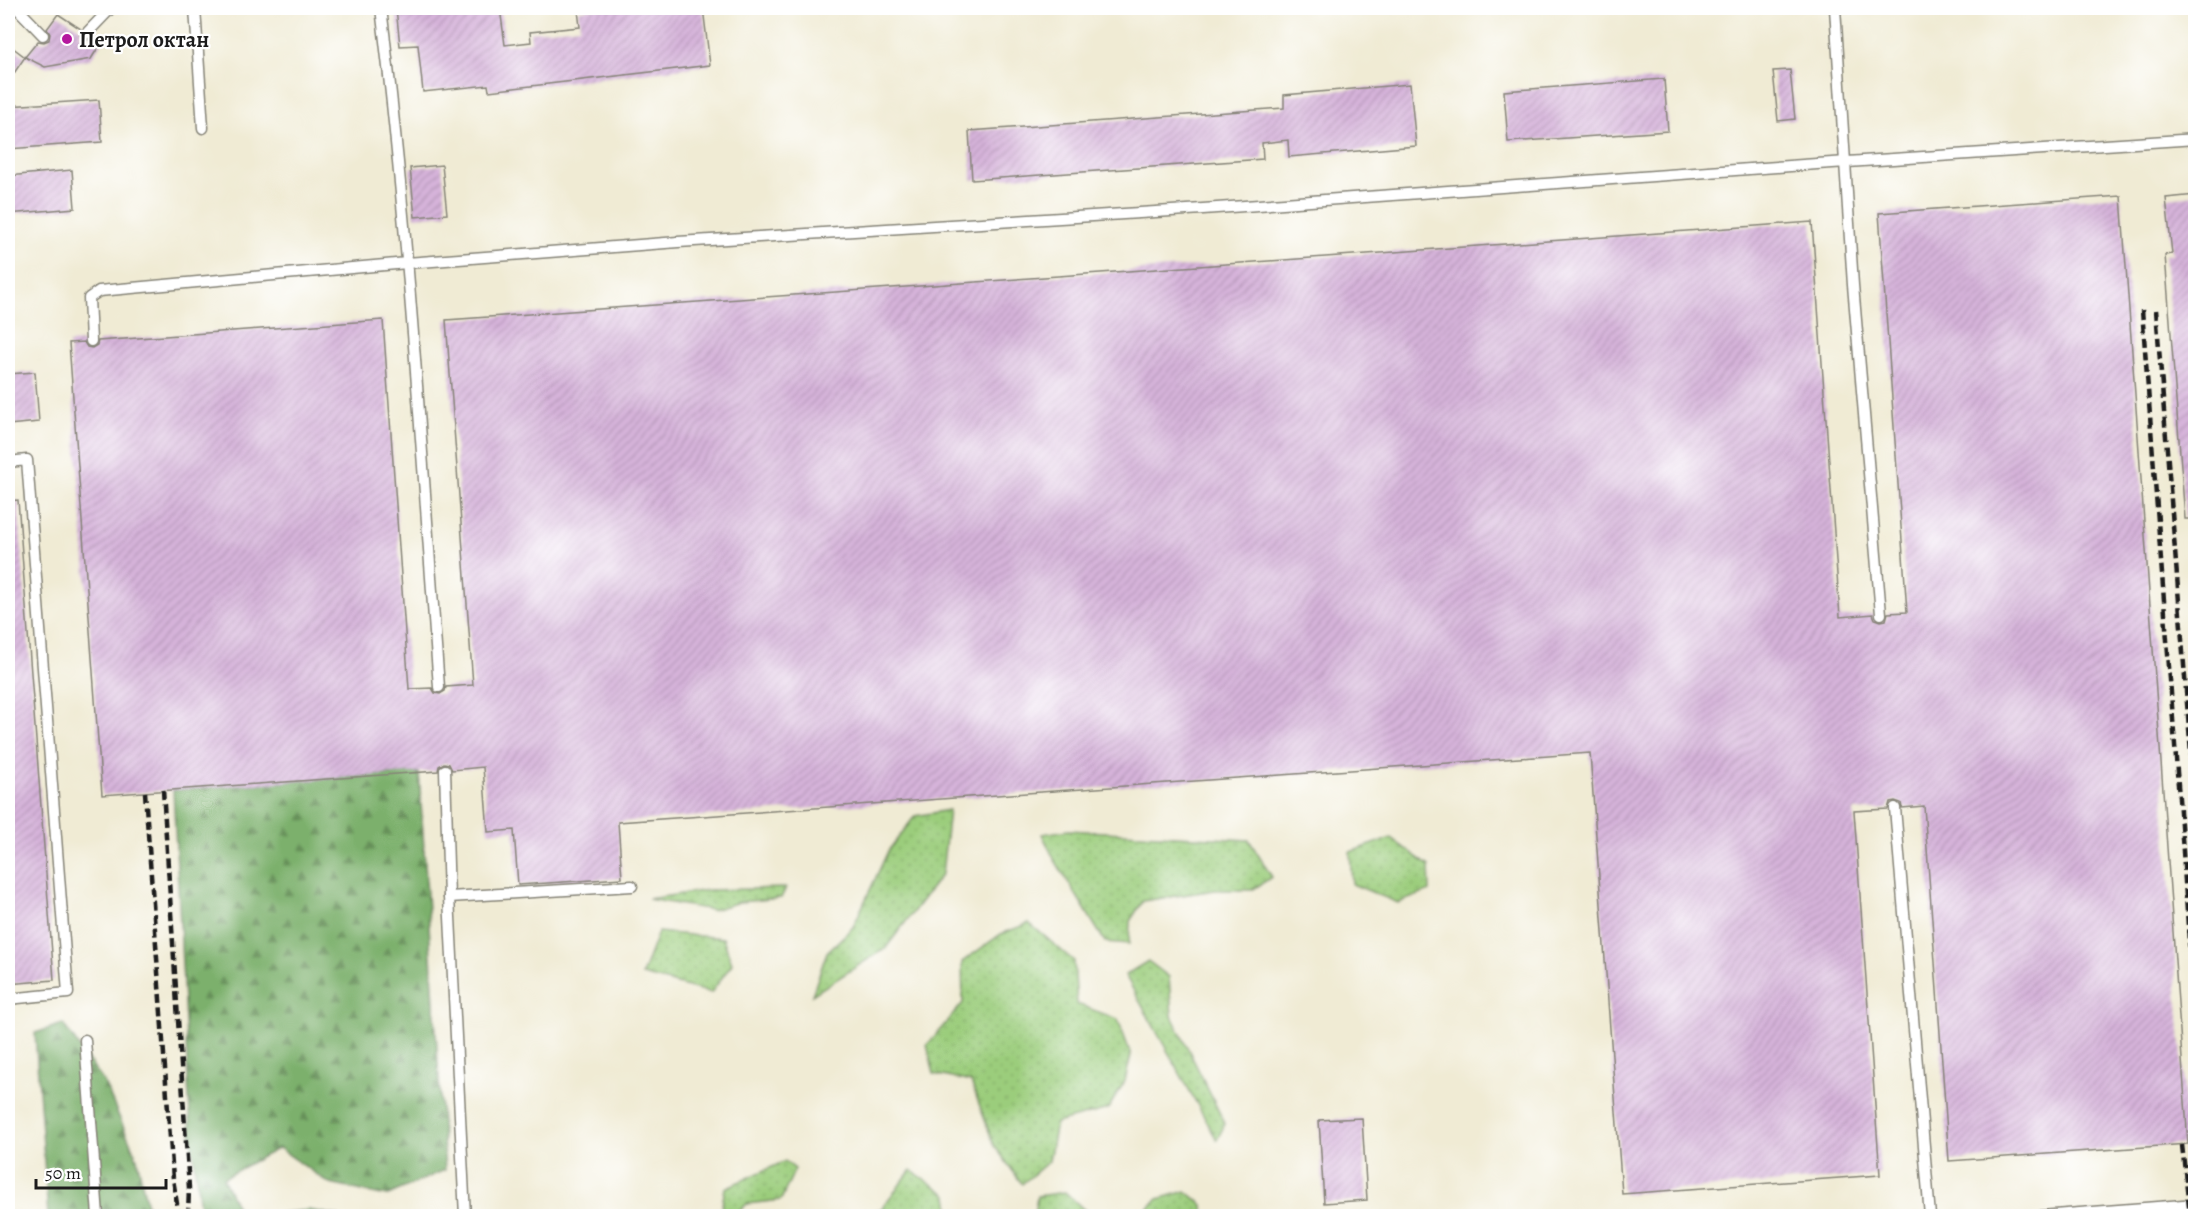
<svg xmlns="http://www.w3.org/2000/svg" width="2203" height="1224" font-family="Alegreya,serif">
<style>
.grass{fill:url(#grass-dots);stroke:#5c744c;stroke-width:1.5}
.forest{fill:url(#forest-firs);stroke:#4c6644;stroke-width:1.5}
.building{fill:url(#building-hatch)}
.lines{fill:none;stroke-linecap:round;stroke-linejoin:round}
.lane-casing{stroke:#868478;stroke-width:13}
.lane{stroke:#fff;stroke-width:10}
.rail{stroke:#1c1c1c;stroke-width:4.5;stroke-dasharray:9 4.5;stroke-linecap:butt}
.poi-dot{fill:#b5179e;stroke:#fff;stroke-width:2}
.labels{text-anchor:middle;stroke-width:4.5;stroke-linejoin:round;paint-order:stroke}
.poi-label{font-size:22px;font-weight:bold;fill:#1c1c1c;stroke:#fff;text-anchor:start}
</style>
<defs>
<pattern id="grass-dots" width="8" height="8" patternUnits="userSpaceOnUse" patternTransform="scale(1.5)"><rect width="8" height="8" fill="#9bcd7c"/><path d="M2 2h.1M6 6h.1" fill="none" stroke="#85af6b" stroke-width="1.8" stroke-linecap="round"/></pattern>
<pattern id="forest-firs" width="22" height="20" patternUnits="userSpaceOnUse" patternTransform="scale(1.5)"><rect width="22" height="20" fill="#7cb06c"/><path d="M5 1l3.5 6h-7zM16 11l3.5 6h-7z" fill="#658e58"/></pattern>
<pattern id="building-hatch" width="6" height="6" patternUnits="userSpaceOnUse" patternTransform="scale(1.5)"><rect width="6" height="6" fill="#d6b3da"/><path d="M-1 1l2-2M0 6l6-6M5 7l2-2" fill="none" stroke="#b799ba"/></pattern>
</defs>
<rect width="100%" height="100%" fill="#fff"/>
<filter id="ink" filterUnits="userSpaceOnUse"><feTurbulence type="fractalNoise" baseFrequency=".0167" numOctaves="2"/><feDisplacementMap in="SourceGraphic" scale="12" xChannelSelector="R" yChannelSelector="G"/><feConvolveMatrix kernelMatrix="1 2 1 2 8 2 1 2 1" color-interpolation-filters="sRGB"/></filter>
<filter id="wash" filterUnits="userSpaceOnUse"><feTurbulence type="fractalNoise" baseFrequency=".008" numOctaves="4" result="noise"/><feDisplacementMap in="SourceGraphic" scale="24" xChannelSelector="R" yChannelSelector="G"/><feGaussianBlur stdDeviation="1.35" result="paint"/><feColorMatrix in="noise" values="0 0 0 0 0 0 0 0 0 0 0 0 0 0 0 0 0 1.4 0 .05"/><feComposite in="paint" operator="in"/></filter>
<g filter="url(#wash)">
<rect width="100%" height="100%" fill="#f0ebd4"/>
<g class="grass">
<path d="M949,810L942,874L886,948L812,995L827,952L853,927L888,851L915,816Z"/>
<path d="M1068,830L1249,840L1272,877L1252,890H1215L1143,901L1130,921L1129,944L1105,942L1054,859L1042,834Z"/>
<path d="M1391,838L1429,866L1430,891L1398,903L1352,884L1350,852Z"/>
<path d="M786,888L781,898L740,902L712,910L648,899L708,890Z"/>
<path d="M1029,923L1074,961L1077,1004L1118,1019L1131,1055L1125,1081L1108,1109L1056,1123L1049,1161L1022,1184L994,1145L971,1082L934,1074L927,1045L963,1003L962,962L1001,934Z"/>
<path d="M658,932L723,938L732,964L711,993L642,975Z"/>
<path d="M1148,961L1169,977L1172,1016L1225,1124L1217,1140L1125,975Z"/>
<path d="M785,1161L795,1169L781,1200L747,1204L734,1216H720L725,1188Z"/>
<path d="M911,1170L948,1195L951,1216H855L881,1209Z"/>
<path d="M1186,1191L1203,1205L1204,1216H1140L1158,1199Z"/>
<path d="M1065,1192L1091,1216H1034L1037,1196Z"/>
</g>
<g class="forest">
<path d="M419,772L445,1170L386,1196L330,1184L279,1148L223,1178L241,1216H201L191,1137L173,790Z"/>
<path d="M63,1024L104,1082L137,1158L149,1216H48L35,1033Z"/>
<path d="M309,1210L339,1216H256Z"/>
</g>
<g id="blocks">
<g class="building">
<path d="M396,8H500L505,45L531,42L530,32L580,27L578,10L598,8H703L710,65L489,91L488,85L423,92L418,45L400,46Z"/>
<path d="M58,14L81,29L80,35L82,39L89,40L93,38L101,43L91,59L45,67L25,57L38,41L44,42L49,40L50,34L47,29Z"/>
<path d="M8,44L25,57L8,82Z"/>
<path d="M1790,70L1795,119L1778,121L1773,71Z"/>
<path d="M1664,79L1668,131L1508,142L1504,91Z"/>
<path d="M1410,84L1416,146L1289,157L1288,140L1262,143L1263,159L972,180L969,131L1284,108V95Z"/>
<path d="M99,100L102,142L8,149V106Z"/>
<path d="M442,165L447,214L415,217L410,168Z"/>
<path d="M72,170L75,208L8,214V176Z"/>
<path d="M2196,195V519H2185L2165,255L2172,254L2166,198Z"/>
<path d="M2121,196L2188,1144L1949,1161L1924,806L1902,808L1901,803L1895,801L1890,802L1888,809L1854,811L1880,1175L1622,1194L1590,753L618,822L622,878L518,885L514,830L488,832L483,767L452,770L449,764L444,763L439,766L438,771L102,795L69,343L84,342L87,347L92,348L97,345L98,341L383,320L409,689L432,688L435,693L440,694L445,691L446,687L473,685L446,320L1812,222L1840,617L1873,614L1875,619L1881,621L1886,620L1888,613L1907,612L1879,213Z"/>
<path d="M35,372L39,422L8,425V374Z"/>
<path d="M18,500L54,980L8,984V501Z"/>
<path d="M1362,1118L1367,1200L1324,1203L1319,1120Z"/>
</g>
</g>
</g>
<g filter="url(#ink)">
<use href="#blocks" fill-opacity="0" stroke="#868478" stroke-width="1.5"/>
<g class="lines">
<g class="lane-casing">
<g id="lane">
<path d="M17,8L43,35"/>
<path d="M195,8L203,128"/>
<path d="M381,8C409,233 422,461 439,687"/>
<path d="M1835,8L1853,285L1881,614"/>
<path d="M87,33L111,8"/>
<path d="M91,341L89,298L99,291L407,263L678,242L1203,209L1817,164L2196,139"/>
<path d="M8,462L27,460L68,993L8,999"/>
<path d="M445,770L449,897L465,1216"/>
<path d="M1895,808L1930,1216"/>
<path d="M449,897L632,886"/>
<path d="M85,1040L98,1216"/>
<path d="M2041,1216L2196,1204"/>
</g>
</g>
<use href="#lane" class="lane"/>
<g class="rail">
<path d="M2142,310L2183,851L2196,1047"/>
<path d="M2156,310L2196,817"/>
<path d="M163,790L189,1188L188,1216"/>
<path d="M145,792L173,1179L179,1216"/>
<path d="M2182,1145L2190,1216"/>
</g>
</g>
</g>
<circle class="poi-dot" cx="67" cy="39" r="6"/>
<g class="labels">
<g class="poi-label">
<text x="79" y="47">Петрол октан</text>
</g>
</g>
<rect width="2203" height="1224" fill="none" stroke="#fff" stroke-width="30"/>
<path d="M36 1179v9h130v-9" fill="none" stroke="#1c1c1c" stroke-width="3"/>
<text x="45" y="1179" font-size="18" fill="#1c1c1c" stroke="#ffffff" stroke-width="4.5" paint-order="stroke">50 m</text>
</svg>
